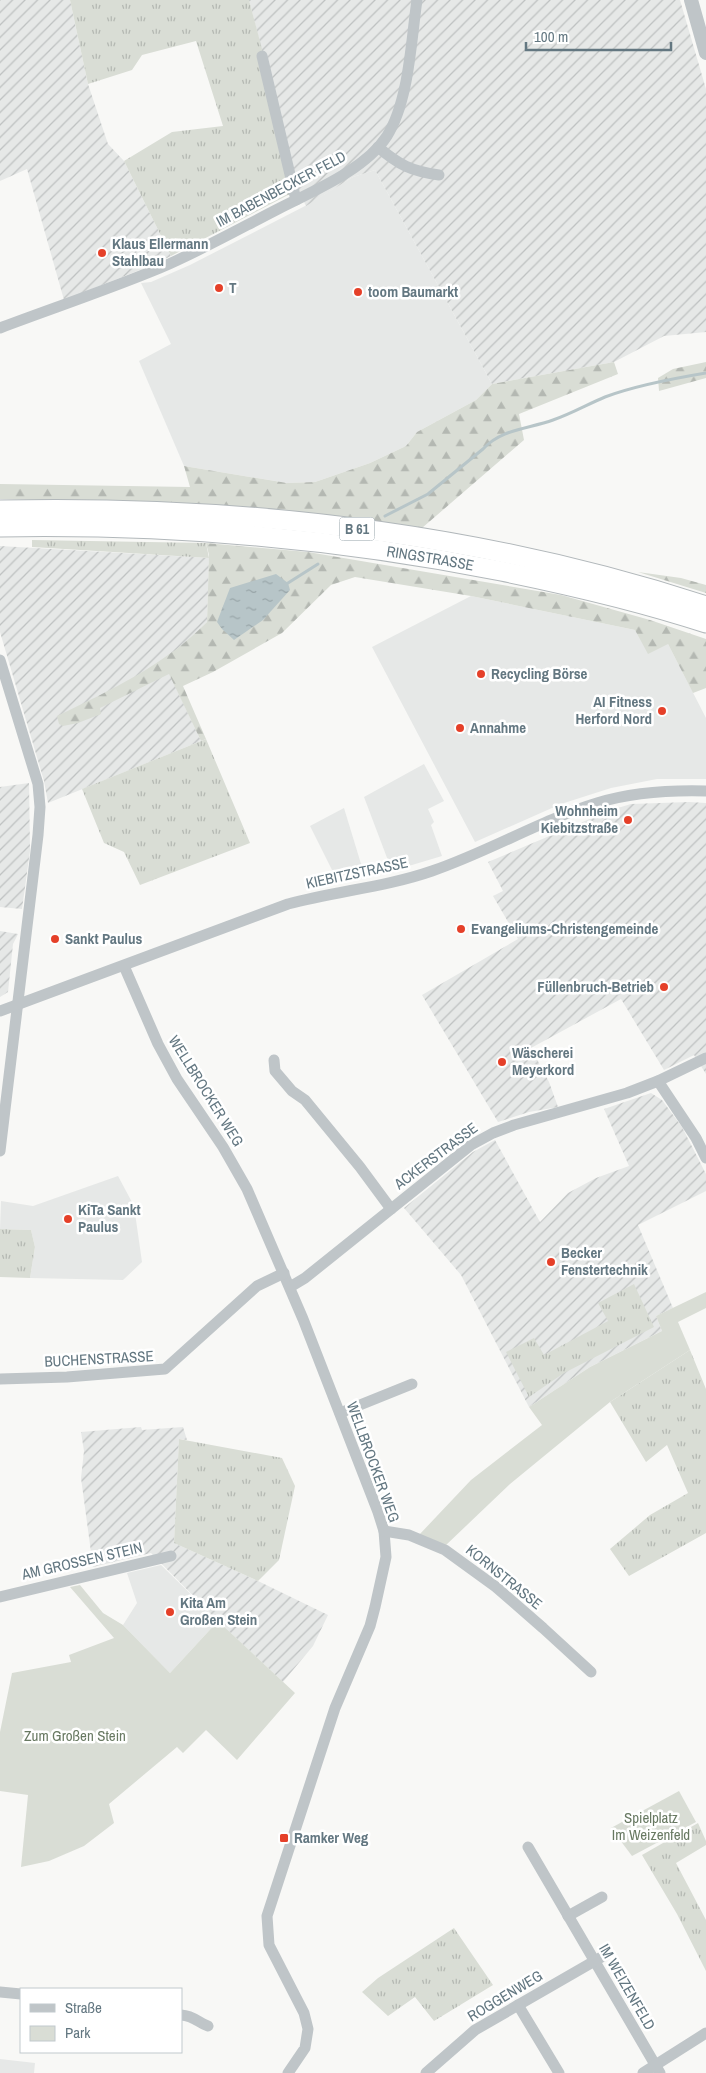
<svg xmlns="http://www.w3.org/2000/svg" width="706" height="2073" font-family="'Archivo Narrow',sans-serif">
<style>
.built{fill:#e6e8e7}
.industrial{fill:url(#industrial-furrows)}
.grass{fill:url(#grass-tufts)}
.forest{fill:url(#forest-firs)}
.park{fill:#d9ddd5}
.water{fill:url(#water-ripples)}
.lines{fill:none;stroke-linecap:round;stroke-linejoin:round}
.stream{stroke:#b7c5c8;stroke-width:3}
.trunk-casing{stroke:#b2b8bb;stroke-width:21}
.minor{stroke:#bfc5c8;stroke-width:11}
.tertiary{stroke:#bfc5c8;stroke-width:14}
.trunk{stroke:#fff;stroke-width:19}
.poi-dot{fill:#e54029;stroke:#fff;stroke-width:2}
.labels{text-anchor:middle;stroke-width:5;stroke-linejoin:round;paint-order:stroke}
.shield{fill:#fff;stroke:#92a0a7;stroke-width:1}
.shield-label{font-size:14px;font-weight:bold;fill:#637781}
.street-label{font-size:15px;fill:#637781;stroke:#fff}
.poi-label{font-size:15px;font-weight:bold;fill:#637781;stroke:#fff;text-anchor:start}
.park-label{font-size:15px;fill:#687962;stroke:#fff}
</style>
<defs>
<pattern id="industrial-furrows" width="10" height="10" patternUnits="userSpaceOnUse" patternTransform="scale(1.25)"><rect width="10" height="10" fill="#e6e8e7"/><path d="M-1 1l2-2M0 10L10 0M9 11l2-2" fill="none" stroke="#bec1c1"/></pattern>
<pattern id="grass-tufts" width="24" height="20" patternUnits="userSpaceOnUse" patternTransform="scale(1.25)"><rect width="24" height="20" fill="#d9ddd5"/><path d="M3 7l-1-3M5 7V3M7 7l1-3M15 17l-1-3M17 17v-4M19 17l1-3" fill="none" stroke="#b4b8b2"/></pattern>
<pattern id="forest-firs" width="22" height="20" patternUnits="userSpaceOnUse" patternTransform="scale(1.25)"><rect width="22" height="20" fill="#d9ddd5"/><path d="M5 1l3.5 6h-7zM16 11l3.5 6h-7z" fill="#b4b8b2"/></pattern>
<pattern id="water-ripples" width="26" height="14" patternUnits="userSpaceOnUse" patternTransform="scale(1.25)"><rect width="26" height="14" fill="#b7c5c8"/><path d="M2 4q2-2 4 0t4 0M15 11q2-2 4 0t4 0" fill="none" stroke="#98a5a8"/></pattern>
</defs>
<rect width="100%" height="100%" fill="#f8f8f6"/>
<g class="built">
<path d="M375,170L492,384L476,400L417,432L406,446L370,463L315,482L287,483L184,466L139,361L171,344L141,283L151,282L190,265L305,206L353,177Z"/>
<path d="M471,596L635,630L668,644L706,718V779H657L611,788L561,804L475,842L372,647Z"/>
<path d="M424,764L444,801L428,809L434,822L431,825L442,856L392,871L364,797Z"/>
<path d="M344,808L365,877L338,882L310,826Z"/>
<path d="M118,1176L134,1206L142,1262L123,1280L30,1278L35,1247L31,1230L0,1229L1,1201L33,1206Z"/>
<path d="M161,1565L218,1621L170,1673L123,1625L137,1603L127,1573Z"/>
<path d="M0,2059L35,2063L34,2073H0Z"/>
</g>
<g class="industrial">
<path d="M0,0H70L88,84L108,144L124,161L171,256L155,264L64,300L27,169L0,181Z"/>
<path d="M249,0H680L706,89V332L664,336L614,362L492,384L375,170L353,177L306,206L296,186Z"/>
<path d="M0,546L209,558L207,622L187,642L163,660L201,741L48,803L44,781L0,632Z"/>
<path d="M29,783L30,851L22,909L0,907V787Z"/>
<path d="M689,802L706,803V1074L694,1055L664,1070L621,999L531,1048L549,1082L558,1107L529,1112L498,1122L422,995L518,939L493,896L503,891L488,862L611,810L631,804Z"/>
<path d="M0,931L18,934L13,944L8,992L0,997Z"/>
<path d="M651,1093L662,1100L682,1127L706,1174V1191L638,1225L673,1308L656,1316L662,1331L590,1367L529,1407L461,1275L404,1208L473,1152L495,1140L540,1222L568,1193L596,1178L629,1166L604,1109Z"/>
<path d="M141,1427L142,1430L183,1427L187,1440L179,1439L174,1543L258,1581L328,1615L313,1646L283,1682L218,1621L151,1553L93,1567L81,1478L84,1451L81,1432Z"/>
</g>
<g class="grass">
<path d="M70,0H249L262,49L261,64L290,194L171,256L124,161L172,132L223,126L196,41L142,55L132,70L88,84Z"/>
<path d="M32,540L206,543L209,558L32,547Z"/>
<path d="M206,739L250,843L140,885L124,852L104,843L82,789Z"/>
<path d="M0,1229L31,1230L35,1247L30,1278L0,1277Z"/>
<path d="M634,1284L654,1327L564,1373L529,1397L506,1352L534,1338L544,1355L608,1321L598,1303Z"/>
<path d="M690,1350L706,1389V1533L629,1576L610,1549L650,1515L688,1493L667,1445L646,1462L610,1402Z"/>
<path d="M179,1439L282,1458L295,1486L279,1560L258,1581L174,1543Z"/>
<path d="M698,1823L706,1841V1845L676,1863L706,1920V1971L677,1914L642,1855Z"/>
<path d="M454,1928L493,1985L434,2021L415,1997L388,2016L362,1992L378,1978Z"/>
</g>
<g class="forest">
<path d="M614,362L618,374L519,414L524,440L422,528L304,513L195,504L0,499V484L190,487L184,466L287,483L315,482L370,463L406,446L417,432L476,400L492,384Z"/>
<path d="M706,362V378L659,391L658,378L673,369Z"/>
<path d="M206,543L308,552L561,595L650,620L706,639V688L693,693L668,644L648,654L635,630L471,596L355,577L331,585L282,633L213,672L183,686L206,739L201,741L169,674L100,708L101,714L78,723L63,726L59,724L57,716C111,690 165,665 207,622L209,555Z"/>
<path d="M638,572L681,578L706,585V593Z"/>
</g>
<g class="park">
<path d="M706,1292V1308L678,1322L690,1350L610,1402L510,1484L445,1546L419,1535L471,1480L542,1425L529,1407L590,1367L662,1331L656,1316Z"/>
<path d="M80,1585L103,1613L123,1625L170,1673L218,1621L295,1693L237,1760L206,1730L183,1753L177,1747L109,1804L114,1823L84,1846L49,1861L21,1867L28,1795L0,1791V1732L12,1673L71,1662L69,1655L114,1638L70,1587Z"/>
<path d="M679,1791L696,1822L632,1856L611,1828Z"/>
</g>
<path class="water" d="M276,574L288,583L290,590L263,620L234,640L222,629L217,622L230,588Z"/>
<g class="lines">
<g class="stream">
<path d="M385,516L428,494L483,449C501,429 528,429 553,420C571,414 588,404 605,397C634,386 676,378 706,373"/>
<path d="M288,583L318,564"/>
</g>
<g class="trunk-casing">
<g id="trunk">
<path d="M0,510C238,505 479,532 706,606"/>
<path id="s1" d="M0,527C168,524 336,538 501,571C570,585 639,601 706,623"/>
</g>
</g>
<g class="minor">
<path d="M262,56L296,200"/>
<path d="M378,147C399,165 411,171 439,175"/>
<path d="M0,328C53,308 107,290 160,268C200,251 239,229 278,209C313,191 365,170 387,136C409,101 411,41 417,0"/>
<path d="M0,660L38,784L40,807L38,835L0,1151"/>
<path d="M124,966L158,1044L177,1079L223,1147L247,1189L303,1319L378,1512L384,1531L386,1557L375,1607L370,1626L335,1708L267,1916L269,1945L304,2013L308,2029L305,2048L288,2073"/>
<path d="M0,1011L288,904C336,891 386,887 432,871C488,852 541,820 597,803C633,792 669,790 706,791"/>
<path d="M274,1060L275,1071L292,1091L305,1100L360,1167L391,1209"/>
<path d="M658,1081L696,1138L706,1158"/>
<path d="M290,1287L305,1278L471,1145L493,1133L514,1125L627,1093L658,1081L706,1058"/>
<path d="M0,1379L67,1377L165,1369L257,1286L284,1273"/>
<path d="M340,1413L412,1384"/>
<path d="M384,1531L409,1535L445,1550L496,1587L543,1628L591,1672"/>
<path d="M0,1597L171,1556"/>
<path d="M528,1847L660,2073"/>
<path d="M568,1916L602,1897"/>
<path d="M0,1992L21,1994"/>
<path d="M518,2005L559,2073"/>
<path d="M181,2015C195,2016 198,2023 208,2026"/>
<path d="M426,2073L475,2030L605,1955"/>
<path d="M643,2073L706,2033"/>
</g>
<path class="tertiary" d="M691,0L706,53"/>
<use href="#trunk" class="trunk"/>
</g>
<g class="poi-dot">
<circle cx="102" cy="253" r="5"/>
<circle cx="219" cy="288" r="5"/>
<circle cx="358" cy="292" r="5"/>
<circle cx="481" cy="674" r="5"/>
<circle cx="662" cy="711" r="5"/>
<circle cx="460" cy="728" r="5"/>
<circle cx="628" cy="820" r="5"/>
<circle cx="461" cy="929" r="5"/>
<circle cx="55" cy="939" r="5"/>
<circle cx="664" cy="987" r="5"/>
<circle cx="502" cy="1062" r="5"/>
<circle cx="68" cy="1219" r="5"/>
<circle cx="551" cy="1262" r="5"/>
<circle cx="170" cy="1612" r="5"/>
<rect x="279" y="1833" width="10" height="10" rx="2.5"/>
</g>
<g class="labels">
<rect class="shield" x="339.5" y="517.5" width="35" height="23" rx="4"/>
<g class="shield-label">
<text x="357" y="534">B 61</text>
</g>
<g class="street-label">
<text transform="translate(281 189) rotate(-28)" y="5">IM BABENBECKER FELD</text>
<text dy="5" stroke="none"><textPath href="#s1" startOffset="432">RINGSTRASSE</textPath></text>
<text transform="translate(357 873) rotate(-12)" y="5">KIEBITZSTRASSE</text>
<text transform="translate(206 1091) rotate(58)" y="5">WELLBROCKER WEG</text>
<text transform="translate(436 1156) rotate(-37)" y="5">ACKERSTRASSE</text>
<text transform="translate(99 1359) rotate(-3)" y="5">BUCHENSTRASSE</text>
<text transform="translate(373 1462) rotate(70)" y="5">WELLBROCKER WEG</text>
<text transform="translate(82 1561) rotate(-13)" y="5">AM GROSSEN STEIN</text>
<text transform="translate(504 1577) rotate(39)" y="5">KORNSTRASSE</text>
<text transform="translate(627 1987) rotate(60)" y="5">IM WEIZENFELD</text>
<text transform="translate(505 1996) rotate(-31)" y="5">ROGGENWEG</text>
</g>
<g class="poi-label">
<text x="112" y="249">Klaus Ellermann<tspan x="112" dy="17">Stahlbau</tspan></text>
<text x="229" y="293">T</text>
<text x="368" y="297">toom Baumarkt</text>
<text x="491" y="679">Recycling Börse</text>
<text x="652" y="707" text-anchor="end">AI Fitness<tspan x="652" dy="17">Herford Nord</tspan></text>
<text x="470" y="733">Annahme</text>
<text x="618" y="816" text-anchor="end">Wohnheim<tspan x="618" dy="17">Kiebitzstraße</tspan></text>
<text x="471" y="934">Evangeliums-Christengemeinde</text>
<text x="65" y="944">Sankt Paulus</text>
<text x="654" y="992" text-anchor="end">Füllenbruch-Betrieb</text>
<text x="512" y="1058">Wäscherei<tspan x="512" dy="17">Meyerkord</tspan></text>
<text x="78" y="1215">KiTa Sankt<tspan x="78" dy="17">Paulus</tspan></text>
<text x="561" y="1258">Becker<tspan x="561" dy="17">Fenstertechnik</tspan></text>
<text x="180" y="1608">Kita Am<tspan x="180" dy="17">Großen Stein</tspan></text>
<text x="294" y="1843">Ramker Weg</text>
</g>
<g class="park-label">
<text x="75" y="1741">Zum Großen Stein</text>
<text x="651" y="1823">Spielplatz<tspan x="651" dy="17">Im Weizenfeld</tspan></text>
</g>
</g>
<rect x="20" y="1988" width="162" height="65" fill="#ffffff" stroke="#c1c9cd"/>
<rect x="30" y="2004" width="25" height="8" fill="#bfc5c8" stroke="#c1c9cd"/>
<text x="65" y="2013" font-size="15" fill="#637781">Straße</text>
<rect x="30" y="2026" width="25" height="15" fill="#d9ddd5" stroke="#c1c9cd"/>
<text x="65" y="2038" font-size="15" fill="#637781">Park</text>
<path d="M526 42v8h145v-8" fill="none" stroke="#637781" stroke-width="2.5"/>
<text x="534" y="42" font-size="15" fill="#637781" stroke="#ffffff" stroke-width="4" paint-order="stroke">100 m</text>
</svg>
